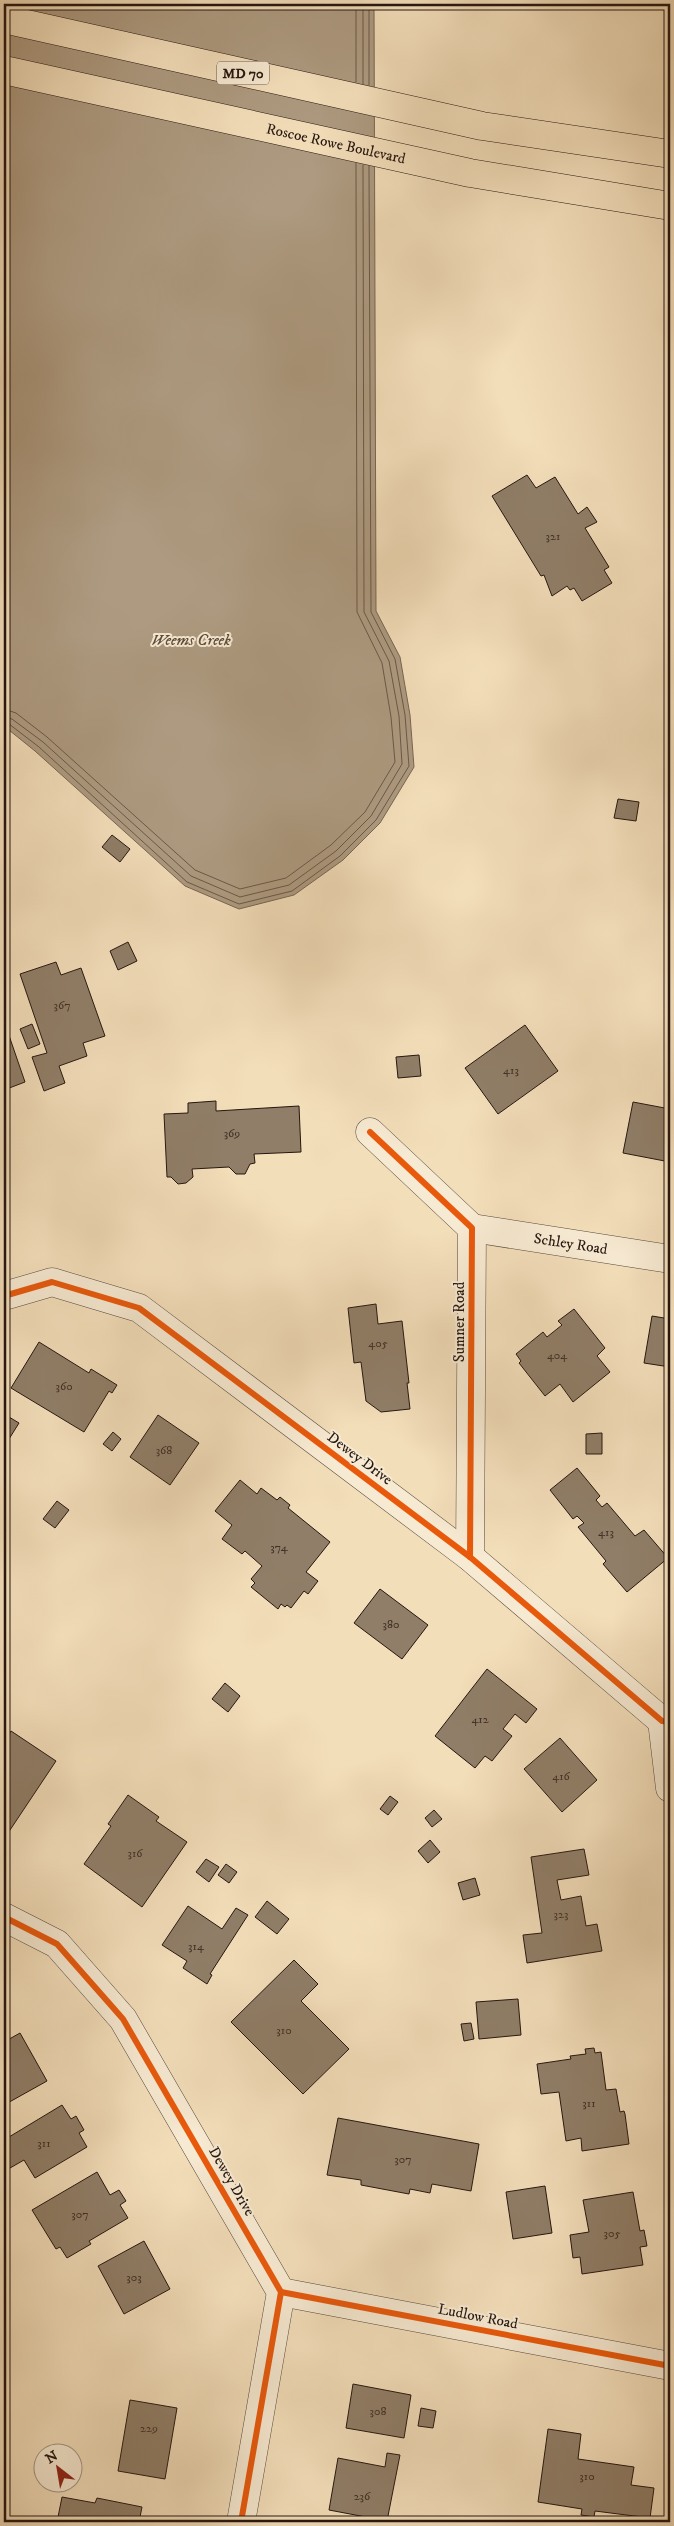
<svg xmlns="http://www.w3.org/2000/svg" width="674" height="2526" font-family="'IM FELL DW Pica',serif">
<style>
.water{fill:#ad9a80;stroke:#776553}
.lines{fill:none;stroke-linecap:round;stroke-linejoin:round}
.shore{stroke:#695848;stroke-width:1}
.building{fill:#907e68;stroke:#251610}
.minor-casing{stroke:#58483a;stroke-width:29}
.primary-casing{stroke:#251610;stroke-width:29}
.minor{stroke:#f7ead2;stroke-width:28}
.primary{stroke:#f3deba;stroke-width:28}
.cycleway-casing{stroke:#f7ead2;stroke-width:9}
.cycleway{stroke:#e8590c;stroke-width:6}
.labels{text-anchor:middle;stroke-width:4;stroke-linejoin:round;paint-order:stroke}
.number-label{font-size:12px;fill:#403026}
.shield{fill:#f7ead2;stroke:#64564a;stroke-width:1}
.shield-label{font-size:14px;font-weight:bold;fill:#251610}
.street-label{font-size:15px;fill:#251610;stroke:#f7ead2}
.water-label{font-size:16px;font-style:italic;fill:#5b4b3d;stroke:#f7ead2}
</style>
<rect width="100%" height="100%" fill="#f3deba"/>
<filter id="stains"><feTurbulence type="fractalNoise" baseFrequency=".004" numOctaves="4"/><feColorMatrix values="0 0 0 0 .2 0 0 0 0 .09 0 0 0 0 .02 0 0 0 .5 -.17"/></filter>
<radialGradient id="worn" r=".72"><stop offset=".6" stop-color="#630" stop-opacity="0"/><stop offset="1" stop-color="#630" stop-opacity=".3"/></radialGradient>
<path class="water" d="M4,4H374L376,611L400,657L410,715L414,767L380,823L343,860L294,895L239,909L185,886L35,751L4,726Z"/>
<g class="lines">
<g class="shore">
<path d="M356,82V4"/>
<path d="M363,84V4"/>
<path d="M369,85V4"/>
<path d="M4,709L16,713L47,737L195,870L240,889L286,878L331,845L365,812L395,762L391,717L382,663L357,612L356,163"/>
<path d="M4,717L12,719L43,742L191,876L240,897L289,885L336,851L371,816L402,764L399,716L389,661L364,612L363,165"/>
<path d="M4,723L9,724L39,747L187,882L239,904L292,891L340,856L376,820L409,766L405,715L395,659L371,612L369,166"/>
</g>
</g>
<g class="building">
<path d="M527,475L536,488L555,477L578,514L587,507L597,522L585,528L609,567L604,570L612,583L582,601L574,588L570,590L567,586L552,596L544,575L541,576L492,496Z"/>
<path d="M618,799L639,802L636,821L614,818Z"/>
<path d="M112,835L130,849L120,862L102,847Z"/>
<path d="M128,942L137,961L118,970L110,951Z"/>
<path d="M56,962L61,975L81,968L105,1036L83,1043L87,1056L59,1066L65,1083L44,1091L32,1057L47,1053L20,974Z"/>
<path d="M4,1021L25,1082L4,1090Z"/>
<path d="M32,1024L40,1044L28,1049L20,1029Z"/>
<path d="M525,1025L558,1071L498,1114L465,1068Z"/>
<path d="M419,1055L421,1076L398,1078L396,1057Z"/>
<path d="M216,1101V1111L299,1106L301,1152L254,1154L255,1163L250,1164L245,1174H236L229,1167L192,1169L193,1177L186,1183L178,1184L171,1177H167L164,1114L188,1113V1103Z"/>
<path d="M633,1102L670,1109V1162L623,1153Z"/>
<path d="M376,1304L378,1324L402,1321L409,1383H407L410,1409L381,1412L366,1401L361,1362L354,1363L348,1308Z"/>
<path d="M574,1309L605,1348L597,1356L610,1372L573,1402L560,1384L545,1396L519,1363L521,1361L516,1354L543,1332L547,1337L562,1325L558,1321Z"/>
<path d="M652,1316L670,1319V1367L644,1363Z"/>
<path d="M39,1342L89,1373L91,1369L117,1385L112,1393L109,1391L84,1432L11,1388Z"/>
<path d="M4,1414L19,1423L4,1447Z"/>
<path d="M158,1415L199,1443L170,1485L130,1457Z"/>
<path d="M113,1432L121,1439L112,1451L103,1444Z"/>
<path d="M602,1433V1454H586V1434Z"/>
<path d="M577,1468L600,1496L596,1500L602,1507L607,1503L635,1536L644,1530L668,1558L627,1592L603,1564L606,1561L578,1527L584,1523L577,1516L573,1519L550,1490Z"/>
<path d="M240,1480L257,1494L261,1488L277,1500L280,1497L290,1505L288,1508L330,1542L306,1572L318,1581L308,1594L304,1591L291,1608L287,1605L285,1607L281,1604L278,1609L251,1587L255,1583L251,1579L262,1566L245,1551L242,1554L222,1539L232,1525L215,1511Z"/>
<path d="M57,1501L69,1510L55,1528L43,1519Z"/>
<path d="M380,1589L428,1625L402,1659L354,1623Z"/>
<path d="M487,1669L537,1709L526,1723L515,1714L503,1729L512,1736L492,1761L485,1756L475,1768L435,1736Z"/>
<path d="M225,1683L240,1696L228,1712L212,1699Z"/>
<path d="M11,1731L56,1761L6,1836L4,1835V1743Z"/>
<path d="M560,1738L597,1780L562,1812L524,1769Z"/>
<path d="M128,1795L159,1817L156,1821L187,1842L142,1907L84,1864L111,1826L108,1824Z"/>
<path d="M390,1796L398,1802L388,1815L380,1809Z"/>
<path d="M434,1810L442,1819L432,1827L425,1818Z"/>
<path d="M430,1840L440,1852L428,1863L418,1851Z"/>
<path d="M584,1849L589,1875L557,1880L561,1900L581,1896L586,1926L597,1924L602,1951L527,1963L523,1935L542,1933L531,1857Z"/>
<path d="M206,1859L219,1867L209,1882L196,1872Z"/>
<path d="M226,1864L237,1872L229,1883L218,1875Z"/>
<path d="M475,1878L480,1895L463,1900L458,1883Z"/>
<path d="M267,1901L289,1919L277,1934L255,1917Z"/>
<path d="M188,1906L222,1929L236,1908L248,1915L210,1974L212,1975L207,1984L183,1968L187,1961L162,1945Z"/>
<path d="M294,1960L318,1984L301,2001L349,2049L303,2094L231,2022Z"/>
<path d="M518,1999L521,2035L479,2039L476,2002Z"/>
<path d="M471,2023L474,2039L464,2041L461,2024Z"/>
<path d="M20,2033L47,2081L4,2105V2042Z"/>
<path d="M594,2048L595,2053L601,2052L606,2090L616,2089L620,2112L624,2111L625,2114L629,2144L582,2151L581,2138L566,2141L559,2092L541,2094L537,2064L571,2059L570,2056L586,2054L585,2049Z"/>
<path d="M62,2105L71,2119L76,2116L84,2130L79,2133L87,2147L35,2178L24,2160L10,2168L4,2159V2140Z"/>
<path d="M338,2118L479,2144L471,2191L432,2184L430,2193L410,2189L409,2194L361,2185V2180L327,2175Z"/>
<path d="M97,2172L110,2195L119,2190L126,2201L120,2205L128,2218L89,2241L91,2244L67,2258L60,2247L56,2249L32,2210Z"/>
<path d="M545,2186L552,2233L513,2239L506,2192Z"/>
<path d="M633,2192L640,2231L644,2230L647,2246L640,2247L643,2265L582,2274L580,2257L573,2258L570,2235L589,2232L583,2200Z"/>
<path d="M144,2241L170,2289L124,2314L98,2266Z"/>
<path d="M353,2384L411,2395L404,2438L346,2428Z"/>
<path d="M130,2400L177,2408L165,2479L118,2471Z"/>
<path d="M421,2408L436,2411L433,2428L418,2426Z"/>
<path d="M548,2429L581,2434L578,2459L634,2467L631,2485L654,2488L650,2518L595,2511L594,2517L581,2515L582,2509L538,2502Z"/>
<path d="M387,2453L400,2455L387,2521L329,2510L338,2458L385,2467Z"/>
<path d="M62,2497L95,2503L97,2498L142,2507L139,2522H57Z"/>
</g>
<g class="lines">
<g class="minor-casing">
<g id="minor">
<path d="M370,1132L472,1228L470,1557"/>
<path id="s1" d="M472,1228L670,1259"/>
<path d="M4,1296L52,1282L139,1308L470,1557L662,1721L670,1722"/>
<path d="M662,1721L670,1788"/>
<path d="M4,1917L57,1944L123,2019L281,2292L241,2522"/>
<path d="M281,2292L670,2366"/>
</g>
</g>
<g class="primary-casing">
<g id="primary">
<path d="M4,19L482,126L670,154"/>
<path id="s2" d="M4,70L470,173L670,206"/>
</g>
</g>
<use href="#minor" class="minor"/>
<use href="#primary" class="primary"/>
<g class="cycleway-casing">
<g id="cycleway">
<path d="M370,1132L472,1228L470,1557"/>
<path d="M4,1296L52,1282L139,1308L470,1557L662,1721L670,1722"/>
<path d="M4,1917L57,1944L123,2019L281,2292L241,2522"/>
<path d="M281,2292L670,2366"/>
</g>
</g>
<use href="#cycleway" class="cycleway"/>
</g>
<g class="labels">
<g class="number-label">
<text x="553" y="540">321</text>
<text x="62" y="1009">367</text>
<text x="511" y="1074">413</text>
<text x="232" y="1137">369</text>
<text x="378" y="1347">405</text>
<text x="557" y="1359">404</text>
<text x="64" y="1390">360</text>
<text x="164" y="1454">368</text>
<text x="606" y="1536">413</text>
<text x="279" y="1551">374</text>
<text x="391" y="1628">380</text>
<text x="480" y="1723">412</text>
<text x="561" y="1780">416</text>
<text x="135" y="1857">316</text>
<text x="561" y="1918">323</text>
<text x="196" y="1950">314</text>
<text x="284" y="2034">310</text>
<text x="589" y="2107">311</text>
<text x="44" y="2147">311</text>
<text x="403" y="2163">307</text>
<text x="80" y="2218">307</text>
<text x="612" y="2237">305</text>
<text x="134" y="2281">303</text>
<text x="378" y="2415">308</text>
<text x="149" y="2432">229</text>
<text x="587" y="2480">310</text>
<text x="362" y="2500">236</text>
</g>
<rect class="shield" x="217" y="61.5" width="52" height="23" rx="4"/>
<g class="shield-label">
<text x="243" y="78">MD 70</text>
</g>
<g class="street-label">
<text dy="5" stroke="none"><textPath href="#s2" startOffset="340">Roscoe Rowe Boulevard</textPath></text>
<text dy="5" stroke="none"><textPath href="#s1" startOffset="100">Schley Road</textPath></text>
<text transform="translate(459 1322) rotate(-90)" y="5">Sumner Road</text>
<text transform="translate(360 1458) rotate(37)" y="5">Dewey Drive</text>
<text transform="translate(232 2181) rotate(60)" y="5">Dewey Drive</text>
<text transform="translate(478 2316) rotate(11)" y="5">Ludlow Road</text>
</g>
<g class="water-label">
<text x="191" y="645">Weems Creek</text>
</g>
</g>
<rect width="674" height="2526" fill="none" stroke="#f3deba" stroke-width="20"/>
<rect x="5" y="5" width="664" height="2516" fill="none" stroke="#251610" stroke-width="2.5"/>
<rect x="10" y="10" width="654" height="2506" fill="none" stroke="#251610"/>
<g transform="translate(58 2468) rotate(329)"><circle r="24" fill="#f7ead2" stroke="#a39584"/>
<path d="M0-4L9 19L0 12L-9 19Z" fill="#8f2418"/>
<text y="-8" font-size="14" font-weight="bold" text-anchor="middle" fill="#251610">N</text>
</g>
<rect width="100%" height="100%" filter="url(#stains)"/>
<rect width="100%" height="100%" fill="url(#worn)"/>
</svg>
